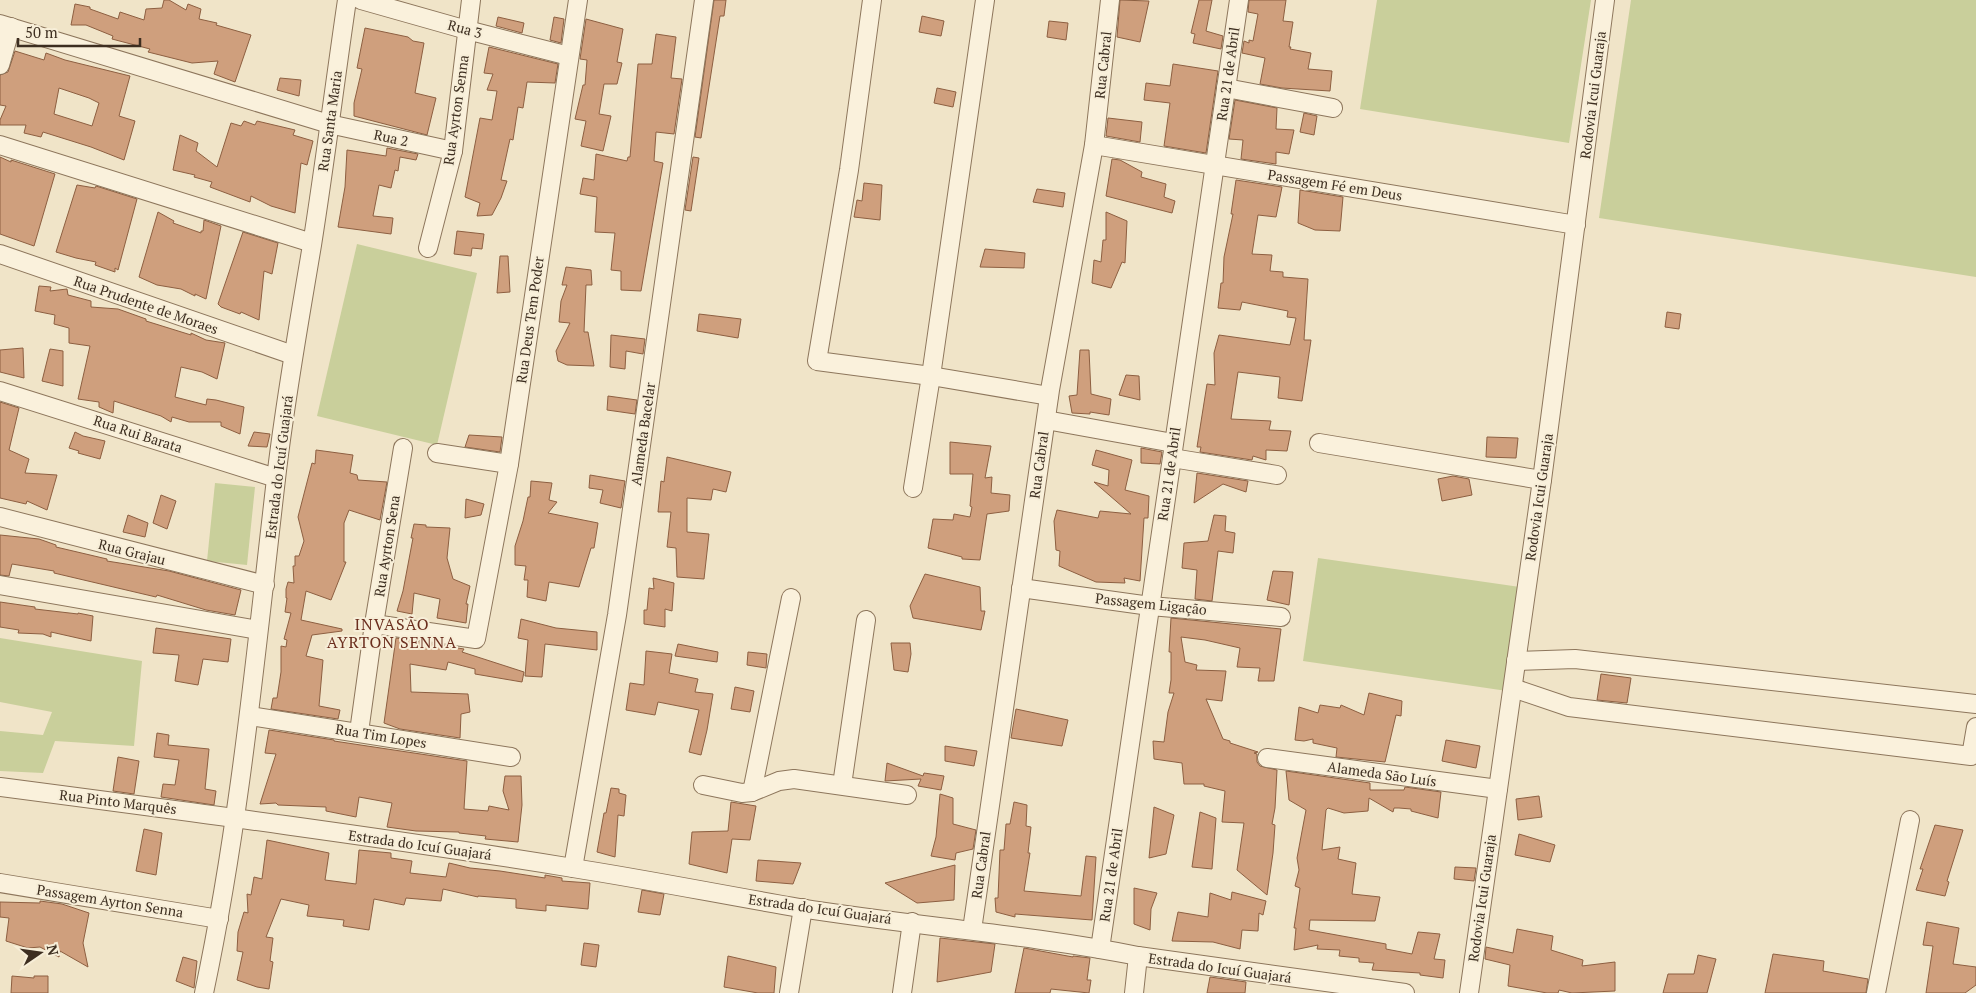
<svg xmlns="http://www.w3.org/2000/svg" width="1976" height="993" font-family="'PT Serif',serif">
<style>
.green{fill:#c9cf9b}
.building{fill:#cf9f7d;stroke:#8d5f41;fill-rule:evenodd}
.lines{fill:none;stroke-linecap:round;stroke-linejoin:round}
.minor-casing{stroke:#8d765c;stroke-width:20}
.minor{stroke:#faf1dc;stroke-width:18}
.labels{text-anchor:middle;stroke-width:4;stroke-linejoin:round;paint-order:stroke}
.street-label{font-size:14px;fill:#3d2e20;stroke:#f7eed8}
.quarter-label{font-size:16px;letter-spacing:1px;fill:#6b2e1e;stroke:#f7eed8}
</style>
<rect width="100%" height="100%" fill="#f0e4c8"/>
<g class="green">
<path d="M1377,0H1591L1569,143L1360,109Z"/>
<path d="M1631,0H1976V277L1599,218Z"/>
<path d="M357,244L477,273L437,445L317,416Z"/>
<path d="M215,483L255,487L247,565L207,561Z"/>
<path d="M1318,558L1520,587L1507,691L1303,661Z"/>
<path d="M0,638L142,661L134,746L55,741L43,773L0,771V731L43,735L52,712L0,702Z"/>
</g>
<g class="building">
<path d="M164,0H169L186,10L188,4L201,9L199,19L217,23L216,25L251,35L235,82L214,74L218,61L192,63L148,52L150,49L112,39L113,36L86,25H71L75,4L90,7V9L118,19L120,12L144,20L146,9L162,8Z"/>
<path d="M714,0H726L724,16H720L701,138L695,137Z"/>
<path d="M1120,0L1149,1L1140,42L1117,37Z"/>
<path d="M1199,0H1212L1206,31L1223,36L1221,49L1193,43L1195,34L1191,33Z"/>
<path d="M1249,0H1286L1283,21L1293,22L1289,47H1291L1290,49L1311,53L1308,69L1332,71L1330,91L1282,88L1260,84L1265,58L1242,53L1244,41L1249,43V40L1253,41L1258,14L1248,12Z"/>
<path d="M922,16L944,21L941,36L919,32Z"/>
<path d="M498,17L524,23L522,33L496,26Z"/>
<path d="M554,17L564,19L561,43L550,40Z"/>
<path d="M586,19L623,29L617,62L622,63L617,84H604L599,114L611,116L603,151L581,146L586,121L575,119L583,85H585L587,60L580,59Z"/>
<path d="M1049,21L1068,23L1066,40L1047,37Z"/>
<path d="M365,28L408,37L413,41L424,43L415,93L436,98L427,135L354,116V103L362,69L357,68Z"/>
<path d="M656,34L676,37L671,78L682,79L674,134L656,132L654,161L663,163L641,291L621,290V271L611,270L615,233L595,232L597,197L580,194L583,178L594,180L596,154L627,161L628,157H630L638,64H652Z"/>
<path d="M489,47L558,64L555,83L527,82L523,108L518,107L513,140L510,139L501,180L507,181L501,198L492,215L477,216L480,203L465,197L480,118L492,120L497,91L487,90L493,74L484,73Z"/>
<path d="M15,51L44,60L46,53L65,60L130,76L119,116L135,121L124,160L91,147L43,132L41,137L24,133L26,125H0V120L6,106L0,105V75L8,72ZM59,88L89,98L99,103L92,126L54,114Z"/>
<path d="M1173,64L1218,71L1206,153L1164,146L1170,103L1144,100L1146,83L1170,86Z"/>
<path d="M280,78L301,80L299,96L277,90Z"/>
<path d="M937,88L956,92L953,107L934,103Z"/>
<path d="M1235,100L1277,108L1276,129L1294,130L1289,154L1276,152V164L1241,159L1243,140L1229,139Z"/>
<path d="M1304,113L1317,116L1314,135L1300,132Z"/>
<path d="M1108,118L1142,122L1140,142L1106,136Z"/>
<path d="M244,121L255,125L257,121L295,130L293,135L313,141L307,165L301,163L295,213L271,206L251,196L250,202L210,187L212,182L194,177L195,175L173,170L180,135L198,143L196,151L217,167L231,123L241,126Z"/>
<path d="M387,148L418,154L416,160L400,157L398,171L395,170L391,188L379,185L373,216L393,218L391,234L338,227L345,187L347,150L386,156Z"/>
<path d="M0,157L11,162V160L55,174L34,246L0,234Z"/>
<path d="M693,157L699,158L691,211L685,210Z"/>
<path d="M1112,159L1120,160L1142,172L1141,177L1166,184L1164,197L1175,201L1172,213L1106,196Z"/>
<path d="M1236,180L1282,187L1276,217L1258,215L1252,254L1272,255L1270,271L1283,272V277L1308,279L1304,340H1311L1302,401L1278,398L1280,377L1238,372L1231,419L1271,421L1269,430L1291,431L1287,451L1266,450V460L1253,456L1252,460L1200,452L1201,447H1197L1207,384L1215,385L1214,353L1219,335L1290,345L1296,318L1287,317L1288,311L1242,302L1240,310L1218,308L1221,283H1223L1224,257L1233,214H1231Z"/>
<path d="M864,183L882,185L880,220L854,217L857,200L862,201Z"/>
<path d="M77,185L95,188L96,186L137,199L118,270L115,268V272L95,265L96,262L76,258L56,252Z"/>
<path d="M1037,189L1065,193L1063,207L1033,202Z"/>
<path d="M1300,190L1343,197L1340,231L1315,230L1298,223Z"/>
<path d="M158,212L174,221L173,223L201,233V231H203L204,220L221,226L206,299L195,294V296L181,289L157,285L139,277Z"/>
<path d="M1106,212L1127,221L1125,263L1122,262L1111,288L1092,283L1094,260L1101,262L1103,240H1106Z"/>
<path d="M457,231L484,234L482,249L472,248L471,256L454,254Z"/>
<path d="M243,232L278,243L272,274L264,271L259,320L241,312L240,314L221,307L218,304Z"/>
<path d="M985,249L1025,253L1024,268L980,267Z"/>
<path d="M500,256H508L510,292L497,293Z"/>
<path d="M566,267L591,270L592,285H586L584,332H588L594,366L567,365L558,361L556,351L570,323L559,322L561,301L567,285H562Z"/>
<path d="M39,286L51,287L50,291L67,289L68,295L91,301V307L118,309L146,319V321L191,335V333L206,340L225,343L217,379L202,372L181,367L175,397L206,405L207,399L216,400L244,407L240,434L221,426V422H189L172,417L171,422L161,416L114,401L113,413L99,407V402L78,399L90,346L69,343V328L54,324L55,315L35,311Z"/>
<path d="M1667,312L1681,314L1679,329L1665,327Z"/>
<path d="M699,314L741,319L738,338L697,331Z"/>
<path d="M611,335L645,339L643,354L626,351L625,369L610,367Z"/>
<path d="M23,348L24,378L0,372V350Z"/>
<path d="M50,349L63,351V386L42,381Z"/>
<path d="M1080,350H1089L1091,394L1111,399L1109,415L1090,412V414L1072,413L1069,396L1077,395Z"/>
<path d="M1126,375L1139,376L1140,400L1119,395Z"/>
<path d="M608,396L637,400L635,414L607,410Z"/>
<path d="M0,402L19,408L9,450L29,459L25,473L57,475L47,510L27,501L26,504L0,498Z"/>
<path d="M75,432L83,436L105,441L100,459L78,453L79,451L69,448Z"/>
<path d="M254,432L270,434L267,447L248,446Z"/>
<path d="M469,435L502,437L500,452L465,447Z"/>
<path d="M1487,437L1518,438L1516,458L1486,457Z"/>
<path d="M950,442L991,446L985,478L992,477L991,493L1010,495L1009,511L987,514L980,560L962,559V557L928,548L933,519L953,520L954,514L970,517L972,507L970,506L973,474H950Z"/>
<path d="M1141,448L1162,452L1160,464L1141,463Z"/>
<path d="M316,450L353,455L350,473L357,475L358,480L387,482L380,520L349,510L344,523V562H346L331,600L306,591L301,620L342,629V631L312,635L306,656L323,660L319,706L340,710L338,719L271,709L273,698H277L281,672V646L286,647L287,640L284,639L291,613L285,612L287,598H286V589L288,582L294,583L293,566H295V556H299L304,541L298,517L312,463L315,464Z"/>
<path d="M1096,450L1132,460L1125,490L1149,496L1148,518H1144L1140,581L1124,578L1125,583L1096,582L1059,566L1060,551L1056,550L1054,521L1057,510L1098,518L1100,511L1131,514L1094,482L1108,486L1109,470L1092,465Z"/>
<path d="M667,457L731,472L726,492L713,489L711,500L687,498V532L709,534L704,579L677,577L676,548L667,547L671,512H658L661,481L664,482Z"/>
<path d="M1197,473L1248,481L1246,492L1223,484L1194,503Z"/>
<path d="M590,475L625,481L621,508L600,503L603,490L589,488Z"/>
<path d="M1453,476L1469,479L1472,495L1442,501L1438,479Z"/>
<path d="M531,481L552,483L549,500L557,502L548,513L598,523L594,548H591L579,587L549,582L546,601L527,597L528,580H524L526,566L515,565V546L523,521L528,497H530Z"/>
<path d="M161,495L176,501L167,529L153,523Z"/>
<path d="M466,499L484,504L481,515L465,518Z"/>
<path d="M128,515L148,523L145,537L123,532Z"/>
<path d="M1214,515L1226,516L1225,531L1235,533L1233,553L1218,551L1212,601L1195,599L1197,570L1182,568L1184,543L1208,541Z"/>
<path d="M414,524L426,525V527L450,528L447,558L453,579L470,586L466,604H468L466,623L437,618L440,599L414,593L412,614L397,611L403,591L413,538H411Z"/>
<path d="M0,535L39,539L56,545V547L107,559V561L169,571L241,590L235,615L206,610L157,595L156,597L54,573V571L12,564L9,576L0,575Z"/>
<path d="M1273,571L1293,572L1289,605L1267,600Z"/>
<path d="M925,574L980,587L981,611H985L981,630L913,618L910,606Z"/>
<path d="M653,578L674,583L672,611L665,609V627L644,624V610H647L649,588L654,589Z"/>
<path d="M0,602L35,607V609L78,614V613L93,616L91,641L51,632V637L43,634L18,633L19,630L0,627Z"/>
<path d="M1171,618L1281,629L1274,681H1258L1260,668L1237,667L1240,648L1205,640L1181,637L1185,662L1197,665L1196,670L1226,671L1222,701L1206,699L1223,739L1230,741V743L1258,752L1254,753L1257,754V762L1260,766L1277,770L1275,808L1272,824L1275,825L1273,853L1267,895L1237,870L1244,823L1222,822L1225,791L1204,786V784H1184L1182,763L1154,759L1153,741L1164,742L1168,712L1174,693H1169L1171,680V652H1169Z"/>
<path d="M521,619L556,628L597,632V650L545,644L542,677L525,676L528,640L518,638Z"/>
<path d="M156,628L231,639L228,662L203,659L198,685L175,681L179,655L153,653Z"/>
<path d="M396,638L464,649L462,652L524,672L522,682L475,674V669L448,662L446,670L410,664L411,692L468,694L470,712L461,714L460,738L400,729L384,723Z"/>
<path d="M891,643H910L911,654L908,672L894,670Z"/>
<path d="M678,644L718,652L717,662L675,656Z"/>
<path d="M646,651L672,654L669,673L698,679L695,692L713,694L707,730L701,755L689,752L699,710L658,702L655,715L626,710L630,683L644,685Z"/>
<path d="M748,652L767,654L766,668L747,665Z"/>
<path d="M1601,674L1631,678L1627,703L1597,700Z"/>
<path d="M735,687L754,691L750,712L731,709Z"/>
<path d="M1369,693L1402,701L1401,716L1396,715L1385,762L1336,757L1337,748L1313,743V739L1304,741L1295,740L1299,707L1318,713L1320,705L1340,708L1341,705L1364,715Z"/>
<path d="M1016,709L1068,720L1062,746L1011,738Z"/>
<path d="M269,730L334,740V741L467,761L464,809L488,811L489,806L509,810L503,791L505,776H521L522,805L518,842L485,839L486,836L459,833V832L416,831L387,827L392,803L359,797L356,817L326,811V807L278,805L276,803L260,804L276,754L265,753Z"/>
<path d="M157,733L169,735L168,745L209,749L205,789L216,791L214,805L161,797L163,784L175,785L179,760L154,757Z"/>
<path d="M1446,740L1480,746L1476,768L1442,761Z"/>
<path d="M945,746L977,751L974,766L945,761Z"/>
<path d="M118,757L139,761L134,794L113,791Z"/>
<path d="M887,763L923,776L924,773L944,776L941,790L918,786L921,779L885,781Z"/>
<path d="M1286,771L1370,783V790H1404L1405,787L1441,792L1438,818L1411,811V809L1399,808H1394L1393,812L1369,798L1368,811L1344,813L1328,808L1326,810L1322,850L1340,847L1338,859L1356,863L1352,894L1380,897L1375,921L1310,920L1309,930L1386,944V949L1412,954L1418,932L1440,934L1434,959L1445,960L1443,978L1420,975V973L1372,970L1374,963L1359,962V958L1339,956L1340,950L1317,949L1318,945L1294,950L1296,928H1294L1300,888L1295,886L1299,870L1297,858L1306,810L1289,800Z"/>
<path d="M611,788L619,789V793L626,795L624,816L618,815L615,857L597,852L604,813H606Z"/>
<path d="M940,794L953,798V824L976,830L973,849L956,853L955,860L931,856L936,837Z"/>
<path d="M1539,796L1542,817L1518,820L1516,799Z"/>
<path d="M731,802L756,806L750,840L732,839L727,873L689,864L692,832L728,831Z"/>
<path d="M1014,802L1027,805L1026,826L1031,827L1028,853H1030L1024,891L1081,896L1086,856L1096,857L1092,920L1015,914V917L996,912L995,898H998L1000,850H1004L1006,824H1010Z"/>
<path d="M1154,807L1174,815L1166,854L1149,858Z"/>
<path d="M1200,812L1216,818L1212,869L1192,867Z"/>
<path d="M1935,825L1963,830L1947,881L1949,882L1945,896L1916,890L1923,869H1920Z"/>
<path d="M144,829L162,833L156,875L136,871Z"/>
<path d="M1519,834L1555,845L1550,862L1515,855Z"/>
<path d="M267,840L329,853L325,880L356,884L359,850L391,853V858L412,861L410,873L446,877L449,863L470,868L500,871L545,878V875L562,878V881L590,883L588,909L546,905V911L516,908V899L478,896V897L443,889L441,901L406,898L404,905L374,899L369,930L343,926L344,920L307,916L309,905L281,899L266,937L273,938L270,961L273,962L269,989L257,987L237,980L243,952L237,951L238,932L244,912L248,913L247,894L251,895L254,877L262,879Z"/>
<path d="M758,860L801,863L793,884L756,881Z"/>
<path d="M955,865L954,900L917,903L885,883Z"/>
<path d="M1455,867L1476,868L1474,881L1454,879Z"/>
<path d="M1134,888L1157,893L1151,909L1150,930L1134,924Z"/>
<path d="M642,890L664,894L660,915L638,912Z"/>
<path d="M1232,892L1266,901L1263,915L1259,913L1258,931L1242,930L1240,949L1213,942L1172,941L1178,912L1208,917L1210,893L1231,900Z"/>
<path d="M40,901L62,904L89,913L83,943L88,967L60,951L59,957L40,947L28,948L6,941L9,918L0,917V902L40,903Z"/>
<path d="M1927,922L1959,928L1953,964L1976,967V985L1965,993H1926L1933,946L1923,945Z"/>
<path d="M1517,929L1553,936L1551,950L1583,960L1582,966L1615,962V991L1572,993L1559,990L1558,993H1547L1508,986L1510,965L1485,959L1486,947L1513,953Z"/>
<path d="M940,938L995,944L991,972L937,982Z"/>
<path d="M584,943L599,945L596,967L581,965Z"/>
<path d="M1024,948L1073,957V956L1090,958L1087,980H1091L1089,993L1051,989L1050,993H1015Z"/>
<path d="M1773,954L1824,961L1823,971L1868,979L1866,993H1765Z"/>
<path d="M1698,955L1716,959L1707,993H1663L1668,974H1694Z"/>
<path d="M728,956L776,967L774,993H758L724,987Z"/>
<path d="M183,957L197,961L194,988L176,981Z"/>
<path d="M12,976L34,978V976H48V993H11Z"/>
<path d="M1210,977L1246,982L1245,993H1207Z"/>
</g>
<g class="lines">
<g class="minor-casing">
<g id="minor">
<path d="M361,0L467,30L569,56"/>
<path d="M872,0L849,170L817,361L931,376L1049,396"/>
<path d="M0,24L329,124L453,151"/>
<path d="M0,65L11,27"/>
<path d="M1226,88L1333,108"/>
<path d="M0,145L312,243"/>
<path d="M1094,145L1576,225"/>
<path d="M428,248L453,151L471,0"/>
<path d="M0,254L293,355"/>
<path d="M0,391L276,478"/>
<path d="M1046,420L1173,443"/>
<path d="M1319,443L1542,480"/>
<path d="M437,453L509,464"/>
<path d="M1172,458L1277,475"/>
<path d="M913,488L931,376L985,0"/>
<path d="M0,517L265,585"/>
<path d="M0,585L258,630"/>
<path d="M1021,588L1150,606L1281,617"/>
<path d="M374,624L476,639L509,464L578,0"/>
<path d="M1516,661L1575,659L1976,704"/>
<path d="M1513,688L1569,707L1971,756L1976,727"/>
<path d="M250,716L511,757"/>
<path d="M359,732L374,624L403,448"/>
<path d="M1267,758L1498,789"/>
<path d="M703,785L742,793L752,792L779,781L794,779L907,795"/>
<path d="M842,785L866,620"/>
<path d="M0,787C191,812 382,837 573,868C649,880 724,895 800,908C912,926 1026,934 1138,956L1405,993"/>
<path d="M752,792L791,598"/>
<path d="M573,868L617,615L704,0"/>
<path d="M0,883L219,919"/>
<path d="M972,930L1050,390L1094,145L1110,0"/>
<path d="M1100,949L1239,0"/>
<path d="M204,993C240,823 256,651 276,479C285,400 299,323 312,245C325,163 335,81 347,0"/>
<path d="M789,993L803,908"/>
<path d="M902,993L912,922"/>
<path d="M1134,993L1138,956"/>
<path d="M1469,993L1542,480L1605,0"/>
<path d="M1876,993L1910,820"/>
</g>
</g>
<use href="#minor" class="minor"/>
</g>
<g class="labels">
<g class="street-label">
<text transform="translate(465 29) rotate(15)" y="5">Rua 3</text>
<text transform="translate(1103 65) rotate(-84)" y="5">Rua Cabral</text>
<text transform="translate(1228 74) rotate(-82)" y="5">Rua 21 de Abril</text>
<text transform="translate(1593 95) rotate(-83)" y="5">Rodovia Icui Guaraja</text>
<text transform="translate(456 110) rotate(-82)" y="5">Rua Ayrton Senna</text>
<text transform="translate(330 121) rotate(-82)" y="5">Rua Santa Maria</text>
<text transform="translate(391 138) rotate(12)" y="5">Rua 2</text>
<text transform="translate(1335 185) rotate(9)" y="5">Passagem Fé em Deus</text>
<text transform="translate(146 305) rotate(19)" y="5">Rua Prudente de Moraes</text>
<text transform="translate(530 320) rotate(-82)" y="5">Rua Deus Tem Poder</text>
<text transform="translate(138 434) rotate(18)" y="5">Rua Rui Barata</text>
<text transform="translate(643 434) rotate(-82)" y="5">Alameda Bacelar</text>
<text transform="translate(1039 465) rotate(-82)" y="5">Rua Cabral</text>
<text transform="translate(279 467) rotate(-83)" y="5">Estrada do Icuí Guajará</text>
<text transform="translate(1169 474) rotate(-82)" y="5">Rua 21 de Abril</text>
<text transform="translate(1539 497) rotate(-82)" y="5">Rodovia Icui Guaraja</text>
<text transform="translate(387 546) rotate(-81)" y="5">Rua Ayrton Sena</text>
<text transform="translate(132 552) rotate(14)" y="5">Rua Grajau</text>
<text transform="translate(1151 604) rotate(6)" y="5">Passagem Ligação</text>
<text transform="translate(381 736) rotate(9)" y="5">Rua Tim Lopes</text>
<text transform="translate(1382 774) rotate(8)" y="5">Alameda São Luís</text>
<text transform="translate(118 802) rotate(7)" y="5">Rua Pinto Marquês</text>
<text transform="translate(420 845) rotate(8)" y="5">Estrada do Icuí Guajará</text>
<text transform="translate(981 865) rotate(-82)" y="5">Rua Cabral</text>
<text transform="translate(1111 875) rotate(-82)" y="5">Rua 21 de Abril</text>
<text transform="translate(1482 898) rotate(-82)" y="5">Rodovia Icui Guaraja</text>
<text transform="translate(110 901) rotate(9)" y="5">Passagem Ayrton Senna</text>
<text transform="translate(820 909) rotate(8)" y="5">Estrada do Icuí Guajará</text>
<text transform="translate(1220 968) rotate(8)" y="5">Estrada do Icuí Guajará</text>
</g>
<g class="quarter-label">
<text x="392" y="630">INVASÃO<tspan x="392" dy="18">AYRTON SENNA</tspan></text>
</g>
</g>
<g transform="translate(40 953) rotate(77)" stroke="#f7eed8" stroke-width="4" paint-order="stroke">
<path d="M0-4L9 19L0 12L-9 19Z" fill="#3d2e20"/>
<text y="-8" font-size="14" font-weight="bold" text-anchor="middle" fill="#3d2e20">N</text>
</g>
<path d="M18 38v8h122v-8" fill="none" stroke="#3d2e20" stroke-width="2.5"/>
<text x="25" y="38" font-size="15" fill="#3d2e20" stroke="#f7eed8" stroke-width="4" paint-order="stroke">50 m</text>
</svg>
